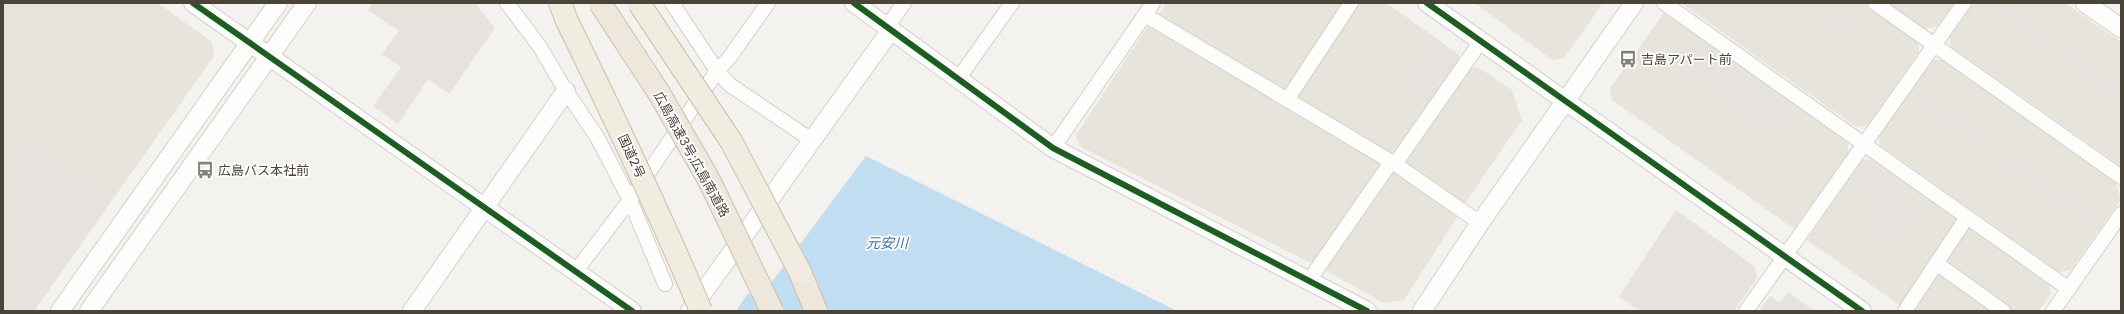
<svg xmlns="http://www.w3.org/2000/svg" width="2124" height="314" font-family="Poppins,'Noto Sans JP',sans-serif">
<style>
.residential{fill:#e7e4dc}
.industrial{fill:#e6e2de}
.parking{fill:#e6e3df}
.water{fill:#c0ddf1}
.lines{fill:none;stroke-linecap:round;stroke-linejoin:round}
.minor-casing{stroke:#d2d0cb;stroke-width:16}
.tertiary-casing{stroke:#d2d0cb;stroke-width:20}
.trunk-casing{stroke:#ccbfa9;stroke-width:24}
.motorway-casing{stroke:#ccbfa9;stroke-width:24}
.minor{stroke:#fdfdfc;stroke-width:14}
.tertiary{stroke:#fdfdfc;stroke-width:18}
.trunk{stroke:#f0ece0;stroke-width:22}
.motorway{stroke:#ede8db;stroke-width:22}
.trunk-bridge-casing{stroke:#ccbfa9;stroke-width:24;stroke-linecap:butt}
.motorway-bridge-casing{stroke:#ccbfa9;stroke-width:24;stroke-linecap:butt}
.trunk-bridge{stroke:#f0ece0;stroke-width:22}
.motorway-bridge{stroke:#ede8db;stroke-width:22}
.cycleway-casing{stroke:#fff;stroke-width:8}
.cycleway{stroke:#1b5e20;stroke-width:6}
.labels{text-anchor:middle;stroke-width:3.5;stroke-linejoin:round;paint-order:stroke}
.poi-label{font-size:13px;fill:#4b4439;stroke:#fff;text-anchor:start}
.street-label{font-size:13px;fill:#4b4439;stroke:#fff}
.water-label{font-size:14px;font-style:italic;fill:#2e7ab2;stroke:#fff}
</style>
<rect width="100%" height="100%" fill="#f4f2ee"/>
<g class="residential">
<path d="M3,3H158L212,42L214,56L113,199L3,120Z"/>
<path d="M1167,3H1345L1285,91L1158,15Z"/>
<path d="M1356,3H1387L1458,54L1460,63L1393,157L1294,97Z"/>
<path d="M1475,3H1603L1564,58L1552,60Z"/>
<path d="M1681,3H1865L1918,40L1919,52L1868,125L1856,127Z"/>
<path d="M1888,3H1954L1938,26L1925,29Z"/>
<path d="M1973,3H2065L2121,42V166L1951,47L1949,36Z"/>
<path d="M1666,10L1847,141L1849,152L1794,229L1612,100L1610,88Z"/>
<path d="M1150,23L1384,164L1315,265L1079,146L1076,135Z"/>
<path d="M1932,60H1944L2116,183L2121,199L2071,270L2059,272L1880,145L1879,135Z"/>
<path d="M1478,67L1512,90L1522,120L1466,202L1460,203L1401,162L1467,69Z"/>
<path d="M1871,159L2049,283L2051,294L2039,311H1908L1807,240L1861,160Z"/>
<path d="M1391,168L1456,210L1457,217L1404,300L1384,303L1321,268Z"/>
</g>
<g class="industrial">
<path d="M373,3H475L495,28L449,94L428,79L398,124L373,106L401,67L382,54L399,31L368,10Z"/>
<path d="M3,120L113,199L34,311H3Z"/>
</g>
<g class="parking">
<path d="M1796,3H1858L1868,10L1847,39Z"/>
<path d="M1993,3H2004L2044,31L2035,44L1988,10Z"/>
<path d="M1433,36L1458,54L1460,63L1431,105L1400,82Z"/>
<path d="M1678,37L1690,46L1696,40L1794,110L1774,138L1663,58Z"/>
<path d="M2068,47L2121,85V104L2059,59Z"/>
<path d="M1920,86L1991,136L1981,151L1909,100Z"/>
<path d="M2005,150L2098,214L2089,227L1996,162Z"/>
<path d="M1868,161L1904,185L1896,197L1918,212L1889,252L1859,230L1874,209L1847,191Z"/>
<path d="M1676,210L1754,266L1757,278L1734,311H1640L1619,297Z"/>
<path d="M1788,292L1815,311H1759L1770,296L1780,303Z"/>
</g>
<path class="water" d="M866,156L1177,311H736L748,293L759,299Z"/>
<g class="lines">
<g class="minor-casing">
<g id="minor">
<path d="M507,3L540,47L566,91L597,137L630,200L665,284"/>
<path d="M672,3L717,71L730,85L813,141"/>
<path d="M1664,3L2069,289"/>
<path d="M1875,3L2121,177"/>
<path d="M1145,15L1395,164L1480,223"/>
<path d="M891,30L892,20L904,3"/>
<path d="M958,79L1012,3"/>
<path d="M1287,100L1351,3"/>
<path d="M1053,148L1153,3"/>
<path d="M1395,164L1481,41"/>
<path d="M1936,263L2003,311"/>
<path d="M576,271L630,200L717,71L730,57L768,3"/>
<path d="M1308,282L1391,162"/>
<path d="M1746,311L1964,3"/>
<path d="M1905,311L1967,217"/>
<path d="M2053,311L2121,214"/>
</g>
</g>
<g class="tertiary-casing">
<g id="tertiary">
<path d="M193,3L632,311"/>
<path d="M854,3L1053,148L1367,311"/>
<path d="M1427,3L1862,311"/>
<path d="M2085,3L2121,28"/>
<path d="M60,311L278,3"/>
<path d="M89,311L307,3"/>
<path d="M412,311L566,91"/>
<path d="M690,311L891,30"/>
<path d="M1422,311L1480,223L1634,3"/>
</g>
</g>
<g class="trunk-casing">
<path id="trunk" d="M560,3L567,21"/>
</g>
<g class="motorway-casing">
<path id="motorway" d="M800,272L816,311"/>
</g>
<use href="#minor" class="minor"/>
<use href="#tertiary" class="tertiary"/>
<use href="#trunk" class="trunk"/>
<use href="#motorway" class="motorway"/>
<g class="trunk-bridge-casing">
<g id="trunk-bridge">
<path d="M639,3L731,141L800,272"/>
<path d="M567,21C614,117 660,213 701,311"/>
</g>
</g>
<g class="motorway-bridge-casing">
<path id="motorway-bridge" d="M600,3L659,93L709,180L772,311"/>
</g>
<use href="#trunk-bridge" class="trunk-bridge"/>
<use href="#motorway-bridge" class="motorway-bridge"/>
<g class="cycleway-casing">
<g id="cycleway">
<path d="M193,3L632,311"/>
<path d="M854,3L1053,148L1367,311"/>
<path d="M1427,3L1862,311"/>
</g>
</g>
<use href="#cycleway" class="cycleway"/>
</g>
<defs>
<g id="bus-bare" transform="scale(1.38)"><path d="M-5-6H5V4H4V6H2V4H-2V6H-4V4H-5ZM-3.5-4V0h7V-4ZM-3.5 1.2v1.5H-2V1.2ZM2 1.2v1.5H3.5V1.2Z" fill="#868178" stroke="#fff" stroke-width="2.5" paint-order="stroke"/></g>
</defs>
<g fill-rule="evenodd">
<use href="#bus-bare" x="1628" y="59"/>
<use href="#bus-bare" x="205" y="170"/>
</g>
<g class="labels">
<g class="poi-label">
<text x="1641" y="64">吉島アパート前</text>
<text x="218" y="175">広島バス本社前</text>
</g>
<g class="street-label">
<text transform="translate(692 154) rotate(61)" y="5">広島高速3号;広島南道路</text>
<text transform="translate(632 156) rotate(65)" y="5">国道2号</text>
</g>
<g class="water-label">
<text x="887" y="248">元安川</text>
</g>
</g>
<rect width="2124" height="314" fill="none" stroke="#4b4439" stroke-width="8"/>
</svg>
